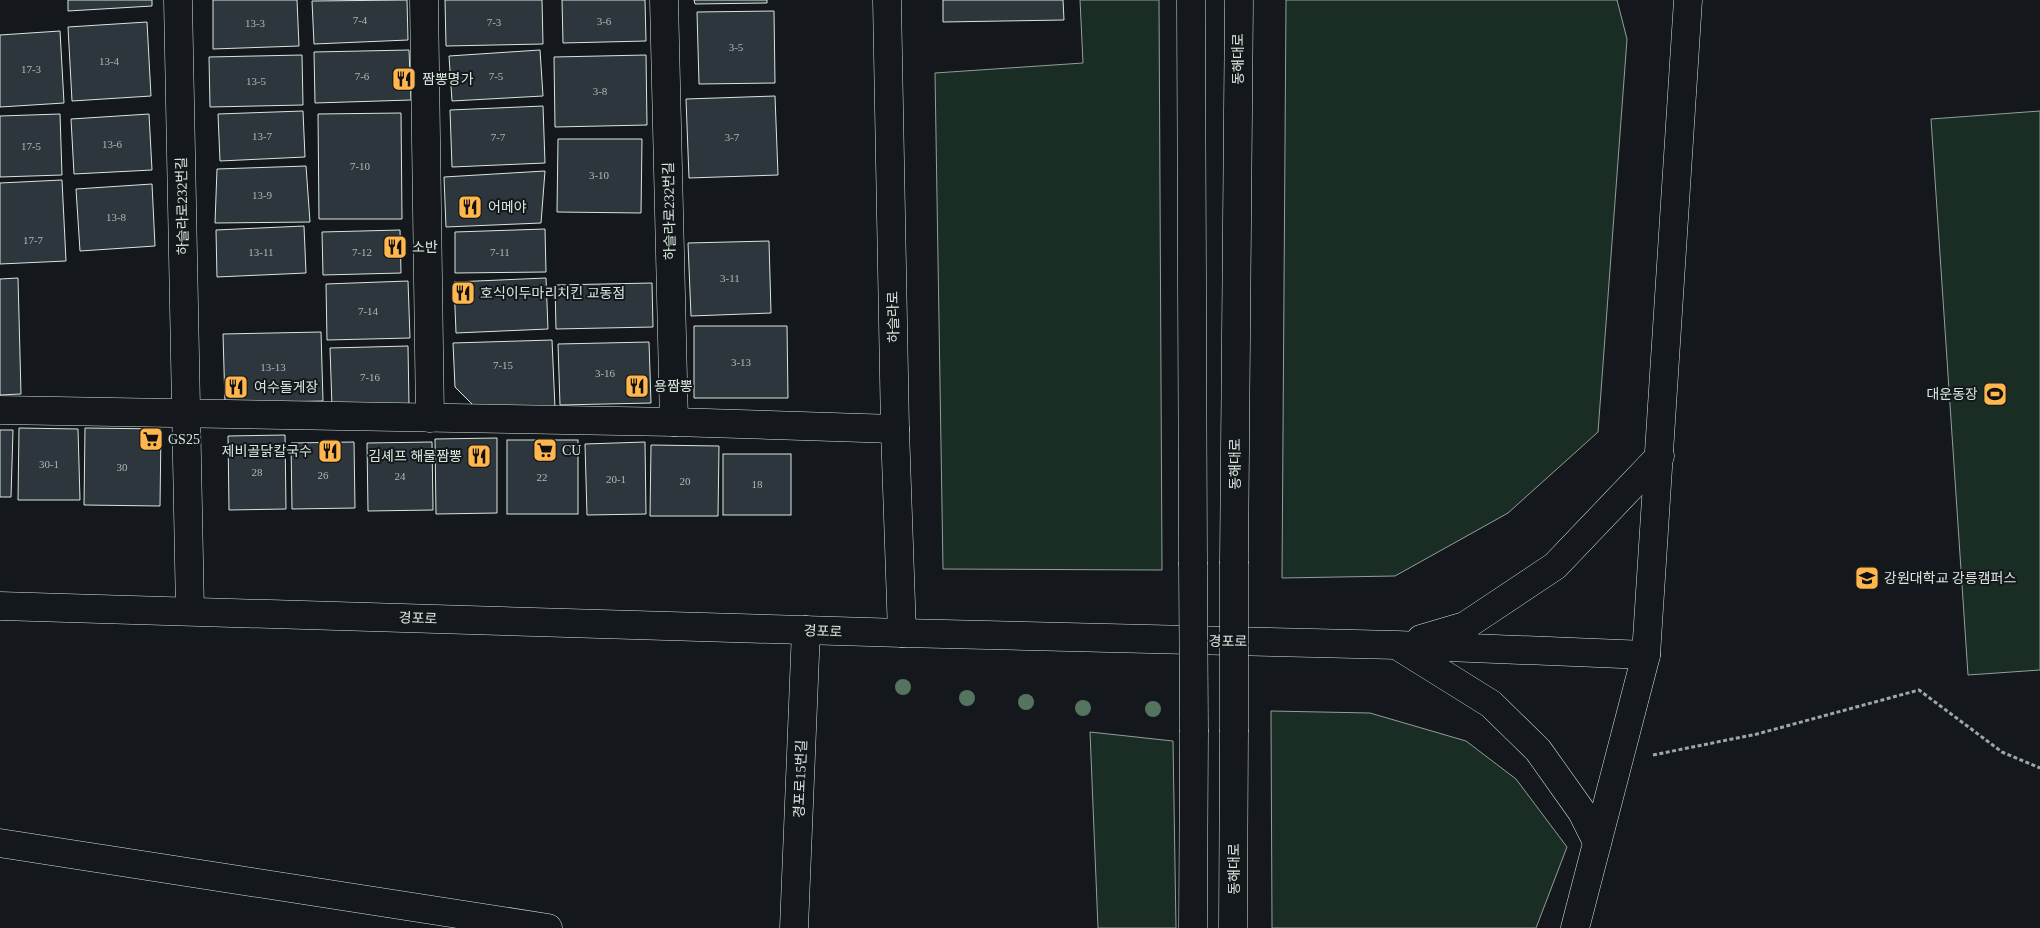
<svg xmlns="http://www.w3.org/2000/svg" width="2040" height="928" font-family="'Times New Roman','Noto Sans KR',serif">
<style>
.green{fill:#1a2d24;stroke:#939e99}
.building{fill:#2c363c;stroke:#d8e6dc}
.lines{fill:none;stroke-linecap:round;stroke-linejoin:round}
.street-casing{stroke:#d8e6dc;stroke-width:29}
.secondary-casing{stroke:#d8e6dc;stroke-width:29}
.primary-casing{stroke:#d8e6dc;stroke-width:29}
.path{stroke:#9da8a2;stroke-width:3;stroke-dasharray:4 2.5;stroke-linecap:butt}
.street{stroke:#14181c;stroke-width:28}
.secondary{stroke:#14181c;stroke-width:28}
.primary{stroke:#14181c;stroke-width:28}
.primary-bridge-casing{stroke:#d8e6dc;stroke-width:29;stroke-linecap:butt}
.primary-bridge{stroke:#14181c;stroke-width:28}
.tree{fill:#55745f}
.labels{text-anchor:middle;stroke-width:4;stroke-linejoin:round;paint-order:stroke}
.number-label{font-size:11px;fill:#adbab4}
.street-label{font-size:14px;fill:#d8e6dc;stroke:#14181c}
.poi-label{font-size:14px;fill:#d8e6dc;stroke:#14181c;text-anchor:start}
</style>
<rect width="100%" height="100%" fill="#14181c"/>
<g class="green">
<path d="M1080,0H1159L1162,570L943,569L935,73L1083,63Z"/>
<path d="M1286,0H1617L1627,39L1598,432L1508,513L1395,576L1282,578Z"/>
<path d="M2040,111V670L1968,675L1931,119Z"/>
<path d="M1271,711L1370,713L1466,741L1516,779L1567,847L1536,928H1272Z"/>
<path d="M1090,732L1173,741L1176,928H1098Z"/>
</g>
<g class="building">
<path d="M68,0H152V6L68,11Z"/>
<path d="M213,0H297L299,46L213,49Z"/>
<path d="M407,0L408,40L314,44L312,1Z"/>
<path d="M445,0H542L543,44L446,46Z"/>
<path d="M562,0H645L646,41L563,43Z"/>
<path d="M694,0H767V3L695,4Z"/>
<path d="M943,0H1063L1064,20L943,22Z"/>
<path d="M774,11L775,83L699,84L697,12Z"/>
<path d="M147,22L151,96L72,101L68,27Z"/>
<path d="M60,31L64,103L0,107V35Z"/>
<path d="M409,50L411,100L315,103L314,52Z"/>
<path d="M540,50L543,96L452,101L449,56Z"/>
<path d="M302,55L303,105L210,107L209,57Z"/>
<path d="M646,55L647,125L555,127L554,57Z"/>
<path d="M775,96L778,175L689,178L686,99Z"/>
<path d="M543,106L545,163L452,167L450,110Z"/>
<path d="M303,111L305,157L220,161L218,114Z"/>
<path d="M401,113L402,219H319L318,114Z"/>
<path d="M60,114L62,175L0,177V116Z"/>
<path d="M149,114L152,170L74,174L71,119Z"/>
<path d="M558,139H642L641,213L557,212Z"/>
<path d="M306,166L310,222L215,223L217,169Z"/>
<path d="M545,171L541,223L446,227L444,177Z"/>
<path d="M62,180L66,261L0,264V183Z"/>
<path d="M152,184L155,246L80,251L76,189Z"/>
<path d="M304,226L306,273L217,277L216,230Z"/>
<path d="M545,229L546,272L455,273V232Z"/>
<path d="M400,230L401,273L323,275L322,232Z"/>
<path d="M769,241L771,313L691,316L688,243Z"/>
<path d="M18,278L21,394L0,395V279Z"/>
<path d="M546,278L548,329L456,333L454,282Z"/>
<path d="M408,281L410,338L327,340L326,284Z"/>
<path d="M652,283L653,327L556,329L555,285Z"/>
<path d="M694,326H787L788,398H694Z"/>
<path d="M321,332L323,401L225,403L223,334Z"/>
<path d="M552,340L555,408L478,410L455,387L453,343Z"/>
<path d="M649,342L651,403L560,405L558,344Z"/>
<path d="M408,346L409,406L332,407L330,348Z"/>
<path d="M19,428L78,429L80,500H18Z"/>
<path d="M85,428L161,429L160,506L84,505Z"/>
<path d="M0,430H13L11,497H0Z"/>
<path d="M285,435L286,509L229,510L228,436Z"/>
<path d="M497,438V513L436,514L435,439Z"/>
<rect x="507" y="440" width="71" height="74"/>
<path d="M354,442L355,508L292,509L291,443Z"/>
<path d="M432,442L433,510L368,511L367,443Z"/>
<path d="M645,442L646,514L587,515L585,444Z"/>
<path d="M651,445L719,446L718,516H650Z"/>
<rect x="723" y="454" width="68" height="61"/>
</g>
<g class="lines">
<g class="street-casing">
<g id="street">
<path d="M178,0L190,611"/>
<path d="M424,0L430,418"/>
<path d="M664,0L674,422"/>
<path d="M0,410L674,422L895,429"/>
<path d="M0,843L548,928"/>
<path d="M794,928L806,630"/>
</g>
</g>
<g class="secondary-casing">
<g id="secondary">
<path d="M887,0L895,429L902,633"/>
<path d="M0,606L902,633L1397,645L1646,655"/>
<path d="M1421,639L1465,626L1555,566L1660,456"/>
<path d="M1398,646L1491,704L1538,750L1582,812L1597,842"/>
<path d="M1575,928L1646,655L1688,0"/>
</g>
</g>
<g class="primary-casing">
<g id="primary">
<path d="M1191,0L1193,562"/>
<path d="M1234,561L1239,0"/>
<path d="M1193,928L1194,732"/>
<path d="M1233,928L1234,732"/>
</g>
</g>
<path class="path" d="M1653,755L1757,734L1919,690L2002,752L2040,768"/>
<use href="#street" class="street"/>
<use href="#secondary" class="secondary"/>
<use href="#primary" class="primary"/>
<g class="primary-bridge-casing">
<g id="primary-bridge">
<path d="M1193,562L1194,732"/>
<path d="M1234,732V561"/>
</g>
</g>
<use href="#primary-bridge" class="primary-bridge"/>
</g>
<g class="tree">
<circle cx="903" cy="687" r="8"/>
<circle cx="967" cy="698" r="8"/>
<circle cx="1026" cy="702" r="8"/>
<circle cx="1083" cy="708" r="8"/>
<circle cx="1153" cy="709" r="8"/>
</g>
<defs>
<g id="restaurant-square" transform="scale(1.25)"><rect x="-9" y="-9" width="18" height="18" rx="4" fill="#ffb74d" stroke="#14181c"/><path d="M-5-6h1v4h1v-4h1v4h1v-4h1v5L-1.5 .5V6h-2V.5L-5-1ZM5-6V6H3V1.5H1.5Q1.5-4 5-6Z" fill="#111"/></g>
<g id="stadium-square" transform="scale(1.25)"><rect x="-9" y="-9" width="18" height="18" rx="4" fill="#ffb74d" stroke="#14181c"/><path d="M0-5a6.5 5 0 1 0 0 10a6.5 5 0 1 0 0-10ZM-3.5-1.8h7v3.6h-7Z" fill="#111"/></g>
<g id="supermarket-square" transform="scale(1.25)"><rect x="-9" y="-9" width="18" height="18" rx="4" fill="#ffb74d" stroke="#14181c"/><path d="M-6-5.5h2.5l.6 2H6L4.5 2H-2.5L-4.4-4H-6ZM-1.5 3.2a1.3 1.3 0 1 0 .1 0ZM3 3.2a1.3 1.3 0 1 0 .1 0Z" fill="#111"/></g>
<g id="university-square" transform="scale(1.25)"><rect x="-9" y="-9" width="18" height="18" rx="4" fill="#ffb74d" stroke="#14181c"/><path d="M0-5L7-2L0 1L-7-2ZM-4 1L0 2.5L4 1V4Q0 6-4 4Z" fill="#111"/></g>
</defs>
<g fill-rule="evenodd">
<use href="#restaurant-square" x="404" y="79"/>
<use href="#restaurant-square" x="470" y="207"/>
<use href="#restaurant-square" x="395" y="247"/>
<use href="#restaurant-square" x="463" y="293"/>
<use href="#restaurant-square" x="637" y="386"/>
<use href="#restaurant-square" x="236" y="387"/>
<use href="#stadium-square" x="1995" y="394"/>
<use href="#supermarket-square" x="151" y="439"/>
<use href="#supermarket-square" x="545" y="450"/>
<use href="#restaurant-square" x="330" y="451"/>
<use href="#restaurant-square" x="479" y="456"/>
<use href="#university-square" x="1867" y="578"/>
</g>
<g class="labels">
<g class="number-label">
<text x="360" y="24">7-4</text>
<text x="604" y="25">3-6</text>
<text x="494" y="26">7-3</text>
<text x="255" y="27">13-3</text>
<text x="736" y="51">3-5</text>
<text x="109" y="65">13-4</text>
<text x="31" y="73">17-3</text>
<text x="362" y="80">7-6</text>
<text x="496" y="80">7-5</text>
<text x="256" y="85">13-5</text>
<text x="600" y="95">3-8</text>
<text x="262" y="140">13-7</text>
<text x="498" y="141">7-7</text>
<text x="732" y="141">3-7</text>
<text x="112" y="148">13-6</text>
<text x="31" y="150">17-5</text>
<text x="360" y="170">7-10</text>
<text x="599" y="179">3-10</text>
<text x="262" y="199">13-9</text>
<text x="116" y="221">13-8</text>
<text x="33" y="244">17-7</text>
<text x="261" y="256">13-11</text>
<text x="362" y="256">7-12</text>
<text x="500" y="256">7-11</text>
<text x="730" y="282">3-11</text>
<text x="368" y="315">7-14</text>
<text x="741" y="366">3-13</text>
<text x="503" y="369">7-15</text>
<text x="273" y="371">13-13</text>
<text x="605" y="377">3-16</text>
<text x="370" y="381">7-16</text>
<text x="49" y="468">30-1</text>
<text x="122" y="471">30</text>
<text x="257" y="476">28</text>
<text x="323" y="479">26</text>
<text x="400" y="480">24</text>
<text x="542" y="481">22</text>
<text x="616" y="483">20-1</text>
<text x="685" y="485">20</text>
<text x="757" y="488">18</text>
</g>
<g class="street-label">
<text transform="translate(1238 59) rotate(-90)" y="5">동해대로</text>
<text transform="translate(182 206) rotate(-91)" y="5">하슬라로232번길</text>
<text transform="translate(669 211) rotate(-91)" y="5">하슬라로232번길</text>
<text transform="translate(893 317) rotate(-91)" y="5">하슬라로</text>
<text transform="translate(1235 464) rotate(-90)" y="5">동해대로</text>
<text transform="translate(418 618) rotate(2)" y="5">경포로</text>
<text transform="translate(823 631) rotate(2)" y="5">경포로</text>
<text transform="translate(1228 641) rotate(1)" y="5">경포로</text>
<text transform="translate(800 779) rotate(-88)" y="5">경포로15번길</text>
<text transform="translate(1234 869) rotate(-90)" y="5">동해대로</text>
</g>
<g class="poi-label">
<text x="422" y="84">짬뽕명가</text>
<text x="488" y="212">어메야</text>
<text x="412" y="252">소반</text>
<text x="480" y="298">호식이두마리치킨 교동점</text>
<text x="654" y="391">용짬뽕</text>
<text x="254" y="392">여수돌게장</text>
<text x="1978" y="399" text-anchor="end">대운동장</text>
<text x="168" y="444">GS25</text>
<text x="562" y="455">CU</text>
<text x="312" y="456" text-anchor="end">제비골닭칼국수</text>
<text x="462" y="461" text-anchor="end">김셰프 해물짬뽕</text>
<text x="1884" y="583">강원대학교 강릉캠퍼스</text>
</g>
</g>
</svg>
